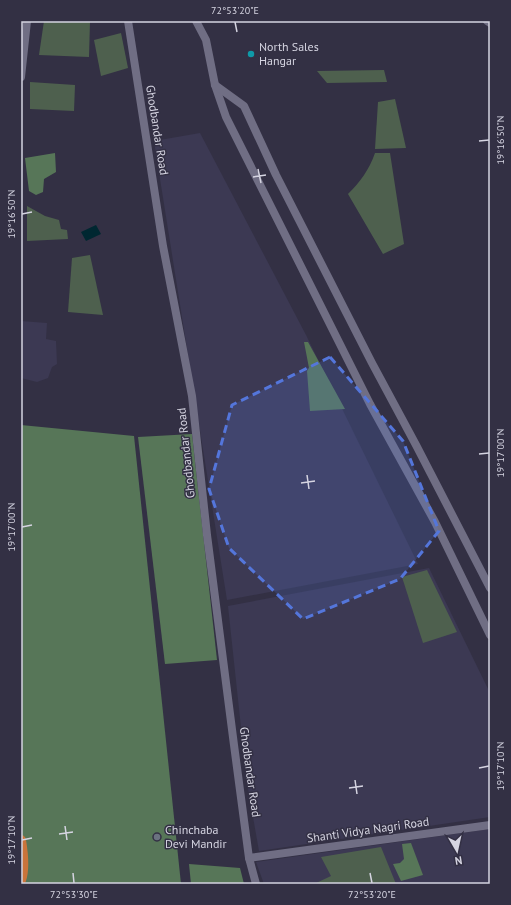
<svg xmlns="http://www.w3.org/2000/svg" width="511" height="905" font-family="'PT Sans',sans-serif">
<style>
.built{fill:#3c3953}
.green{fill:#4e604e}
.forest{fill:#577658}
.water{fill:#002731}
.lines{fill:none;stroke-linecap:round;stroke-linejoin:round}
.secondary{stroke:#706e84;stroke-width:8}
.highway{stroke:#ca743b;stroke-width:10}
.marked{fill:#5476db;fill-opacity:0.2;stroke:#5476db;stroke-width:3;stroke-dasharray:8 5;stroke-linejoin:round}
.ticks{fill:none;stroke:#d5d4e1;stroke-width:1.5}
.culture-dot{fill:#0f9aa8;stroke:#333044;stroke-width:1.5}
.worship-dot{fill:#6b7280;stroke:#333044;stroke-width:1.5}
.labels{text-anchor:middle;stroke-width:3;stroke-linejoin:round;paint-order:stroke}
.poi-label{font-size:12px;fill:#d5d4e1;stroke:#333044;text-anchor:start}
.street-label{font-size:12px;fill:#d5d4e1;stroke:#333044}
.neatline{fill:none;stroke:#d5d4e1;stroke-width:1.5}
.ticks-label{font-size:10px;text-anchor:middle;fill:#d5d4e1}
</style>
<rect width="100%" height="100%" fill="#333044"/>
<g class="built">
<path d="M200,133L306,335L418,564L227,600L154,141Z"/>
<path d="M21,321L47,323L46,339L56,341L57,364L52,367L48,378L37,382L21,378Z"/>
<path d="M429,568L490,693V817L259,851L247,783L228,606Z"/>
<path d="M490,829V884H264L256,862Z"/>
</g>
<g class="green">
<path d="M44,21H90L89,57L39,55Z"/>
<path d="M121,33L128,68L101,76L94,40Z"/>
<path d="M384,70L387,82L327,83L317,71Z"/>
<path d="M30,82L75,85L74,111L30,109Z"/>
<path d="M395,99L406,148L375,149L378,102Z"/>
<path d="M375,153H390L404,244L383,254L348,194C360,182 369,170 375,153Z"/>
<path d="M27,206L45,216L59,220L61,229L67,230L68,239L27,241Z"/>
<path d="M90,255L103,315L68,312L72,258Z"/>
<path d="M427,570L457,632L423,643L402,577Z"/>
<path d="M381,847L396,884H314L331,876L321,857Z"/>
</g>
<g class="forest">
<path d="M55,153L56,172L44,179L43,192L36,195L29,191L25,158Z"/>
<path d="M304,342H308L345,409L310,411L307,371L309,368Z"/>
<path d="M21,425L134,436L181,884H21Z"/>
<path d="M192,434L217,660L165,664L138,437Z"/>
<path d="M411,843L423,875L401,881L393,864L400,863L404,859L402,844Z"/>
<path d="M189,864L240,868L244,884H191Z"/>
</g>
<path class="water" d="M96,225L101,234L86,241L81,232Z"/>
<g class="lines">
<g class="secondary">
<path d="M128,21L163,246L192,396L207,535L234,745L249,858L256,884"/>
<path d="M196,21L206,40L215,85L226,117L370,404L435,522L490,635"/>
<path d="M487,21L490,23"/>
<path d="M21,77L27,21"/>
<path d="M215,85L244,106L276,175L372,363L416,445L490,588"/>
<path d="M249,858L490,825"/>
</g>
<path class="highway" d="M21,840C23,852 25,869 21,880"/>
</g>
<path class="marked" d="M330,357L403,441L439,531L400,579L303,619L229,548L209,489L232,405Z"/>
<path class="ticks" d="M235,22L237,32M479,141L489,140M258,169L261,183M253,177L266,175M22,214L32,212M479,454L489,453M307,475L309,489M301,483L315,481M22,527L32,525M479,768L489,766M355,780L357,794M349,788L363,786M65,826L67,840M59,834L73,832M22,840L32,838M73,873L74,883M370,873L372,883"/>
<circle class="culture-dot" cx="251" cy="54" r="4"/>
<circle class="worship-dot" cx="157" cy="837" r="4"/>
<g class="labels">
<g class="poi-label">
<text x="259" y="51">North Sales<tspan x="259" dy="14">Hangar</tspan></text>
<text x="165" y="834">Chinchaba<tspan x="165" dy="14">Devi Mandir</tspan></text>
</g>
<g class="street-label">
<text transform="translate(157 130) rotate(81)" y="4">Ghodbandar Road</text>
<text transform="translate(186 453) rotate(-96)" y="4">Ghodbandar Road</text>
<text transform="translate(250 772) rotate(82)" y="4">Ghodbandar Road</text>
<text transform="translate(368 830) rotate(-8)" y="4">Shanti Vidya Nagri Road</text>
</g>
</g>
<rect width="511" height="905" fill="none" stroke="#333044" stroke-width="44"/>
<g transform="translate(457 851) rotate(171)" stroke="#333044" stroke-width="3" paint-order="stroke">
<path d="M0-3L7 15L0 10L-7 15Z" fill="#d5d4e1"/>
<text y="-6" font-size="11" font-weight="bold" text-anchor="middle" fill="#d5d4e1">N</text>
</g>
<rect x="22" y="22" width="467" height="861" class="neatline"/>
<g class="ticks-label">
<text x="235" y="14">72°53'20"E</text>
<text transform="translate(500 140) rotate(-90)" y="4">19°16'50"N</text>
<text transform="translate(11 214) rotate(-90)" y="4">19°16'50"N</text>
<text transform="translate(500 453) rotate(-90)" y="4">19°17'00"N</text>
<text transform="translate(11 527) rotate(-90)" y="4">19°17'00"N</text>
<text transform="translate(500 766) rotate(-90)" y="4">19°17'10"N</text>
<text transform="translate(11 840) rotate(-90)" y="4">19°17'10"N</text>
<text x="74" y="898">72°53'30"E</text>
<text x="372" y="898">72°53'20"E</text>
</g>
</svg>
